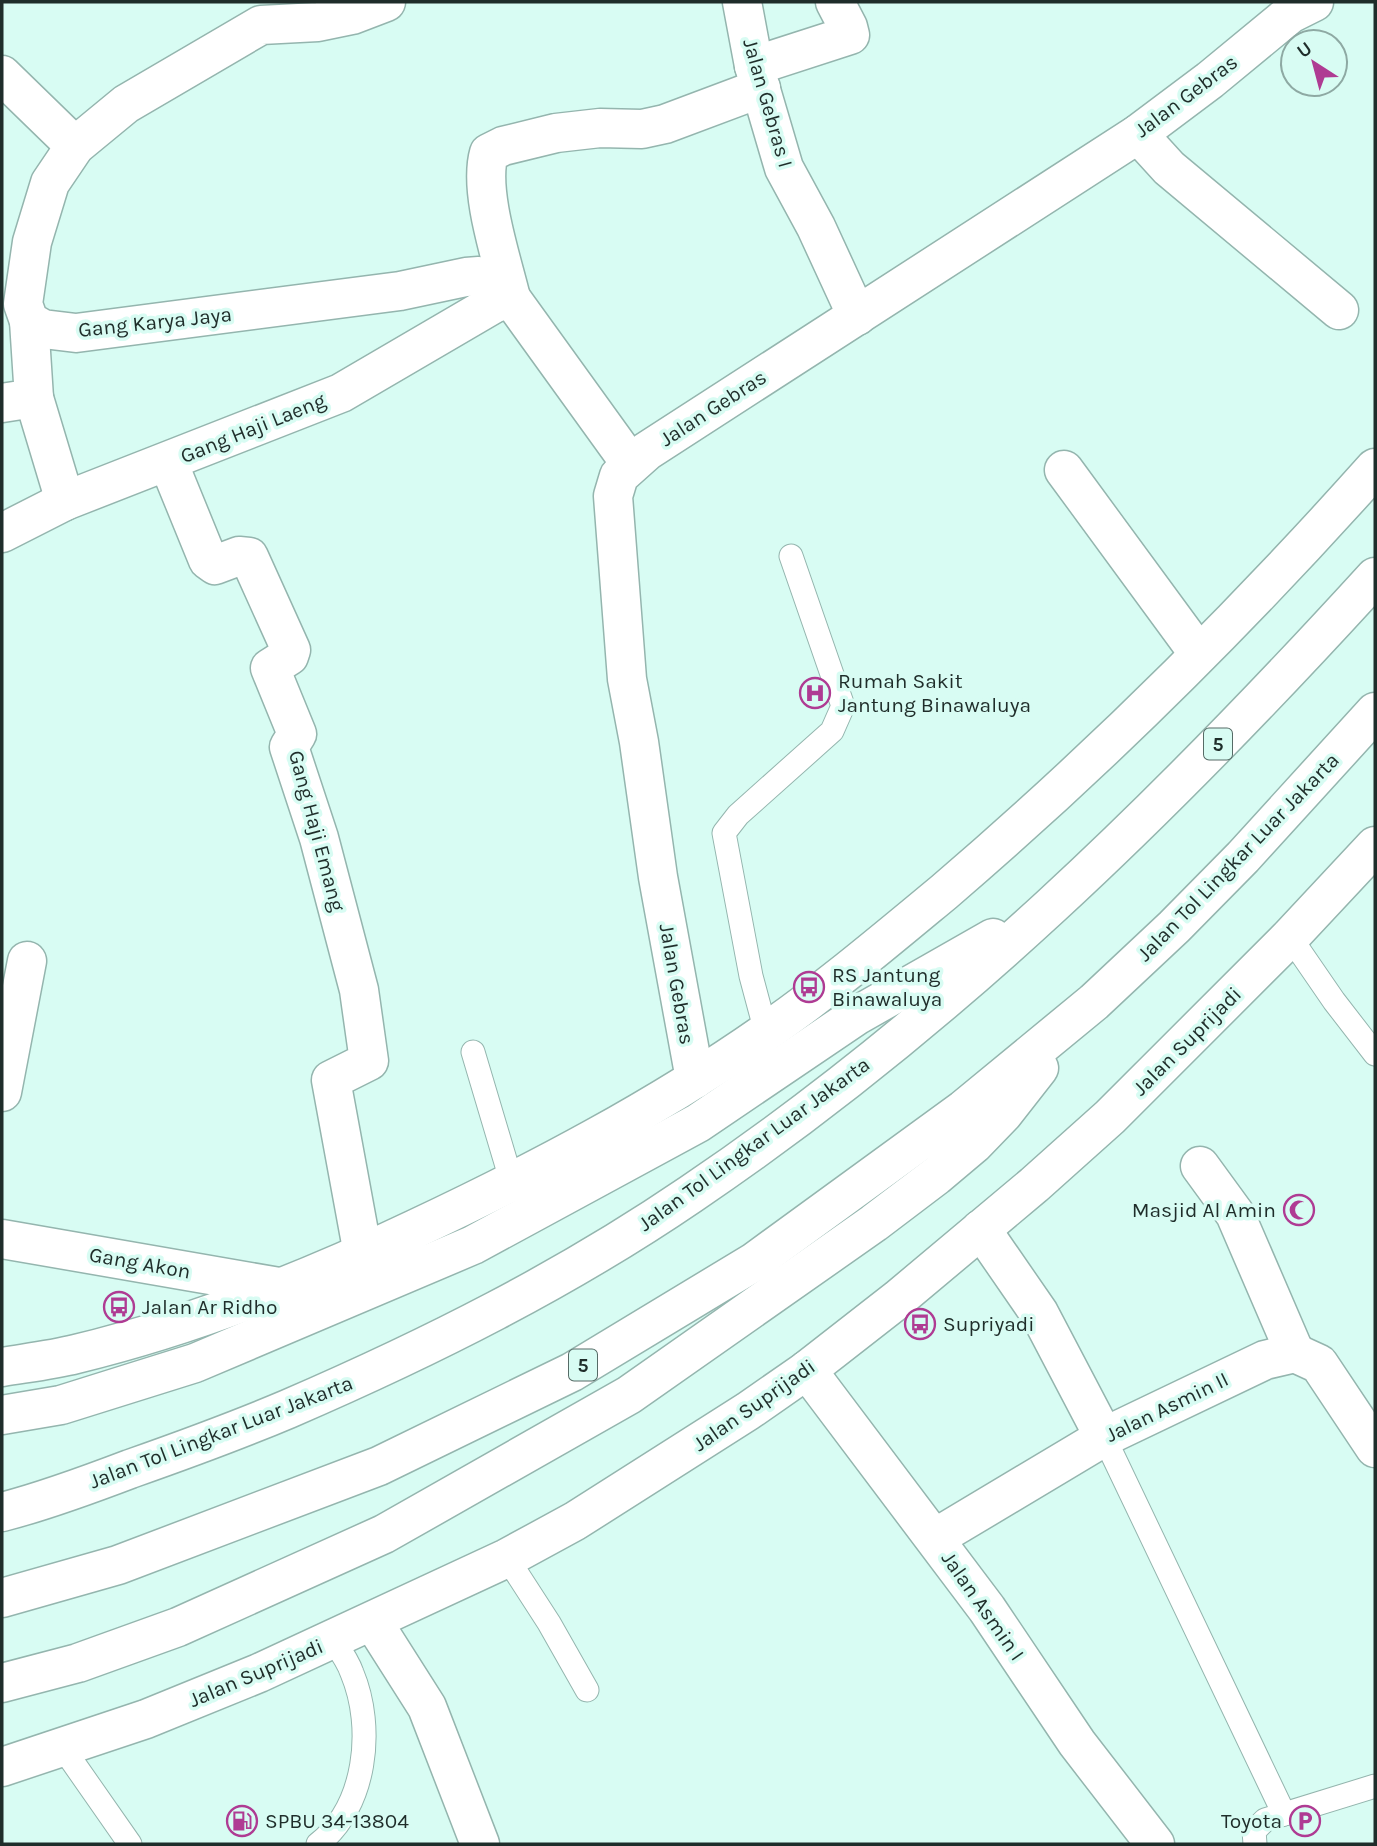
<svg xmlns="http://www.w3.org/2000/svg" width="1377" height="1846" font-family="Karla,sans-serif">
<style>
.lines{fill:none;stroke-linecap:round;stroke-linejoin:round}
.lane-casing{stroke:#94b5ae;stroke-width:25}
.street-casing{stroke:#94b5ae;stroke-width:41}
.primary-casing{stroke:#94b5ae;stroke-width:41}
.highway-casing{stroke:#94b5ae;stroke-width:41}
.lane{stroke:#fff;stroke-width:23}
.street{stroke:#fff;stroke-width:38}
.primary{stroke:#fff;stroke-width:38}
.highway{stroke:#fff;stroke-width:38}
.labels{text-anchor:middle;stroke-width:7;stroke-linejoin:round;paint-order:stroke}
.shield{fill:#d8fcf3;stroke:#566b66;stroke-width:2}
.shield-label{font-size:19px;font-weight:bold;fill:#1f2d2a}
.street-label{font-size:21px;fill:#1f2d2a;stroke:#d8fcf3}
.poi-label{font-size:21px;fill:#1f2d2a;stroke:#d8fcf3;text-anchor:start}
</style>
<rect width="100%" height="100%" fill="#d8fcf3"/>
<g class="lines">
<g class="lane-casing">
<g id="lane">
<path d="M1290,937L1334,1001L1375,1054"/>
<path d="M766,1032L751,976L724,833L738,815L832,731L843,706L791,556"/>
<path d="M473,1052L512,1183"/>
<path d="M1104,1437L1284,1814"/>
<path d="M507,1558L549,1623L587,1690"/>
<path d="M63,1748L130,1844"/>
<path d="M318,1844C366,1807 375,1728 352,1673C348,1661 340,1650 333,1640"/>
<path d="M1255,1844L1254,1831L1265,1820L1375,1786"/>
</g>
</g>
<g class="street-casing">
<g id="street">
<path d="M386,2L352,15L318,22L261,25L126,104L75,146L50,183L32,242L23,304L29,321L43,329L76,333L400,291L466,277L479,276L485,280L495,303"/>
<path d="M742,2L754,66L784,168L816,227L857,316"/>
<path d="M754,66L850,35L848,27L835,2"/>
<path d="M2,75L75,146"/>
<path d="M1138,134L1169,168L1339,310"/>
<path d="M511,298C502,260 478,191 489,153L503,146L556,133L600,128L642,129L665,124L761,88"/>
<path d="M34,398L65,501"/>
<path d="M2,403L34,398L29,321"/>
<path d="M168,462L208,560L215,565L239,556L249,557L291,650L289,656L270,668L297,734L289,747L319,838L359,990L369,1061L331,1080L363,1254"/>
<path d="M1064,470L1199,654"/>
<path d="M2,533L65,501L341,393L495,303L511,298L630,463"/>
<path d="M695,1079L658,877L639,742L627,679L613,496L619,476L647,451L1138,134L1210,80L1290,14L1314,2"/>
<path d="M2,1092L27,961"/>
<path d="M1200,1166L1235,1214L1295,1353"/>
<path d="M981,1229L1039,1313L1104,1437"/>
<path d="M2,1239L279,1287"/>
<path d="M807,1370L987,1609L1077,1743L1155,1844"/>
<path d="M935,1538L1104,1437L1265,1360L1295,1353L1319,1364L1375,1448"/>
<path d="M373,1622L427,1707L480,1844"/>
</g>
</g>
<g class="primary-casing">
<g id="primary">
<path d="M2,1367C26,1363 52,1360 76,1354C191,1326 308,1280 415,1229C536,1172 656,1109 766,1032C828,989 886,940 944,892C1097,761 1241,618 1375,468"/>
<path d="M2,1767L146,1719L259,1673L507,1558L575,1521L748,1411L807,1370L898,1299L1034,1185L1110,1117L1290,937L1375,846"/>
</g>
</g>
<g class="highway-casing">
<g id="highway">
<path d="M2,1415L61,1405L195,1363L473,1245L698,1123L856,1016L993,938"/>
<path d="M2,1512C45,1501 88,1485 130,1469C184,1450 236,1431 288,1409C429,1348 565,1280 691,1194C947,1021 1168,804 1375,577"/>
<path d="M2,1598L118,1565L379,1466L572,1372L754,1262L964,1109L1094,1002L1174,927L1243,857L1375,712"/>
<path d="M2,1683L78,1663L178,1627L384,1534L629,1395L874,1223L936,1176L974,1144L1003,1114L1039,1068"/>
</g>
</g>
<use href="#lane" class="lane"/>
<use href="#street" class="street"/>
<use href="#primary" class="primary"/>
<use href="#highway" class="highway"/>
</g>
<defs>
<g id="hospital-ring" transform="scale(1.575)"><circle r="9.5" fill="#d8fcf3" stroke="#af3b93" stroke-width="1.5"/><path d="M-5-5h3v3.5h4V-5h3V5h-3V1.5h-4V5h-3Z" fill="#af3b93"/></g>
<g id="bus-ring" transform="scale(1.575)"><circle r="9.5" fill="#d8fcf3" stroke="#af3b93" stroke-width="1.5"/><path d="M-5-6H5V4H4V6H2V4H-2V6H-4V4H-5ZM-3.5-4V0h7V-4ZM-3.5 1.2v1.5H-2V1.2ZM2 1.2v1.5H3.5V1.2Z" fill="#af3b93"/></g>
<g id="mosque-ring" transform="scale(1.575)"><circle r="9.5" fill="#d8fcf3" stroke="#af3b93" stroke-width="1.5"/><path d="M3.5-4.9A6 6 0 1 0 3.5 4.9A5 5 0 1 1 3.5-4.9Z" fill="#af3b93"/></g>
<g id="fuel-ring" transform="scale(1.575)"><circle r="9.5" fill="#d8fcf3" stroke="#af3b93" stroke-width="1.5"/><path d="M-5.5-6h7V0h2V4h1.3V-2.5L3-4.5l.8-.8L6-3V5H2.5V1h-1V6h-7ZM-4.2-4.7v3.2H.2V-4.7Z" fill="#af3b93"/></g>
<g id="parking-ring" transform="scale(1.575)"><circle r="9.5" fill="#d8fcf3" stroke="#af3b93" stroke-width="1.5"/><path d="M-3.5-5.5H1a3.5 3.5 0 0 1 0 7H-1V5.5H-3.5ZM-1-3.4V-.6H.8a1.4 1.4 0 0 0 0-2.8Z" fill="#af3b93"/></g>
</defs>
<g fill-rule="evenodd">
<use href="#hospital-ring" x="815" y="693"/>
<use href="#bus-ring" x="809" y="987"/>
<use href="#mosque-ring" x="1299" y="1210"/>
<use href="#bus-ring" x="119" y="1307"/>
<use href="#bus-ring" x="920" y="1324"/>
<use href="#fuel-ring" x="242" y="1821"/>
<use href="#parking-ring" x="1305" y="1821"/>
</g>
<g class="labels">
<g class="shield">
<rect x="1204" y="728.5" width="28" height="31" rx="5"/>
<rect x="569" y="1349.5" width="28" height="31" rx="5"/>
</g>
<g class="shield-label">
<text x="1218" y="751">5</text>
<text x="583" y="1372">5</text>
</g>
<g class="street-label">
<text transform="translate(1186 96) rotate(-37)" y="7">Jalan Gebras</text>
<text transform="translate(768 103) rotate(74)" y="7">Jalan Gebras I</text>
<text transform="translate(155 322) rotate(-6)" y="7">Gang Karya Jaya</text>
<text transform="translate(713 408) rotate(-33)" y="7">Jalan Gebras</text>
<text transform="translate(253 428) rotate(-22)" y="7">Gang Haji Laeng</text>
<text transform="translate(317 831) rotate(75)" y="7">Gang Haji Emang</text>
<text transform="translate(1238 857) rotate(-46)" y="7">Jalan Tol Lingkar Luar Jakarta</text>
<text transform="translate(677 984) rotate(80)" y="7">Jalan Gebras</text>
<text transform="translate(1187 1041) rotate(-45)" y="7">Jalan Suprijadi</text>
<text transform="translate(754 1144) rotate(-36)" y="7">Jalan Tol Lingkar Luar Jakarta</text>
<text transform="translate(140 1263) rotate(10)" y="7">Gang Akon</text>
<text transform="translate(754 1405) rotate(-35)" y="7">Jalan Suprijadi</text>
<text transform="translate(1167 1407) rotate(-26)" y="7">Jalan Asmin II</text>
<text transform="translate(221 1432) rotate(-21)" y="7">Jalan Tol Lingkar Luar Jakarta</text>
<text transform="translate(983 1606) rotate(55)" y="7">Jalan Asmin I</text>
<text transform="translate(256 1673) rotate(-23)" y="7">Jalan Suprijadi</text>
</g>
<g class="poi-label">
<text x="838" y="688">Rumah Sakit<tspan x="838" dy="24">Jantung Binawaluya</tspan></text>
<text x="832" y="982">RS Jantung<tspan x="832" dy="24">Binawaluya</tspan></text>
<text x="1276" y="1217" text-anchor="end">Masjid Al Amin</text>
<text x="142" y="1314">Jalan Ar Ridho</text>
<text x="943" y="1331">Supriyadi</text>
<text x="265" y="1828">SPBU 34-13804</text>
<text x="1282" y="1828" text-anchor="end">Toyota</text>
</g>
</g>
<rect width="1377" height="1846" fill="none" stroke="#1f2d2a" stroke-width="7"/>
<g transform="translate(1314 63) rotate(324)"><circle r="33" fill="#d8fcf3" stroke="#8ea9a3" stroke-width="2"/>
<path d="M0-5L12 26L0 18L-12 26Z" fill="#af3b93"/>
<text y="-10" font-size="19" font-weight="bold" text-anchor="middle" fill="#1f2d2a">U</text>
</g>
</svg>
